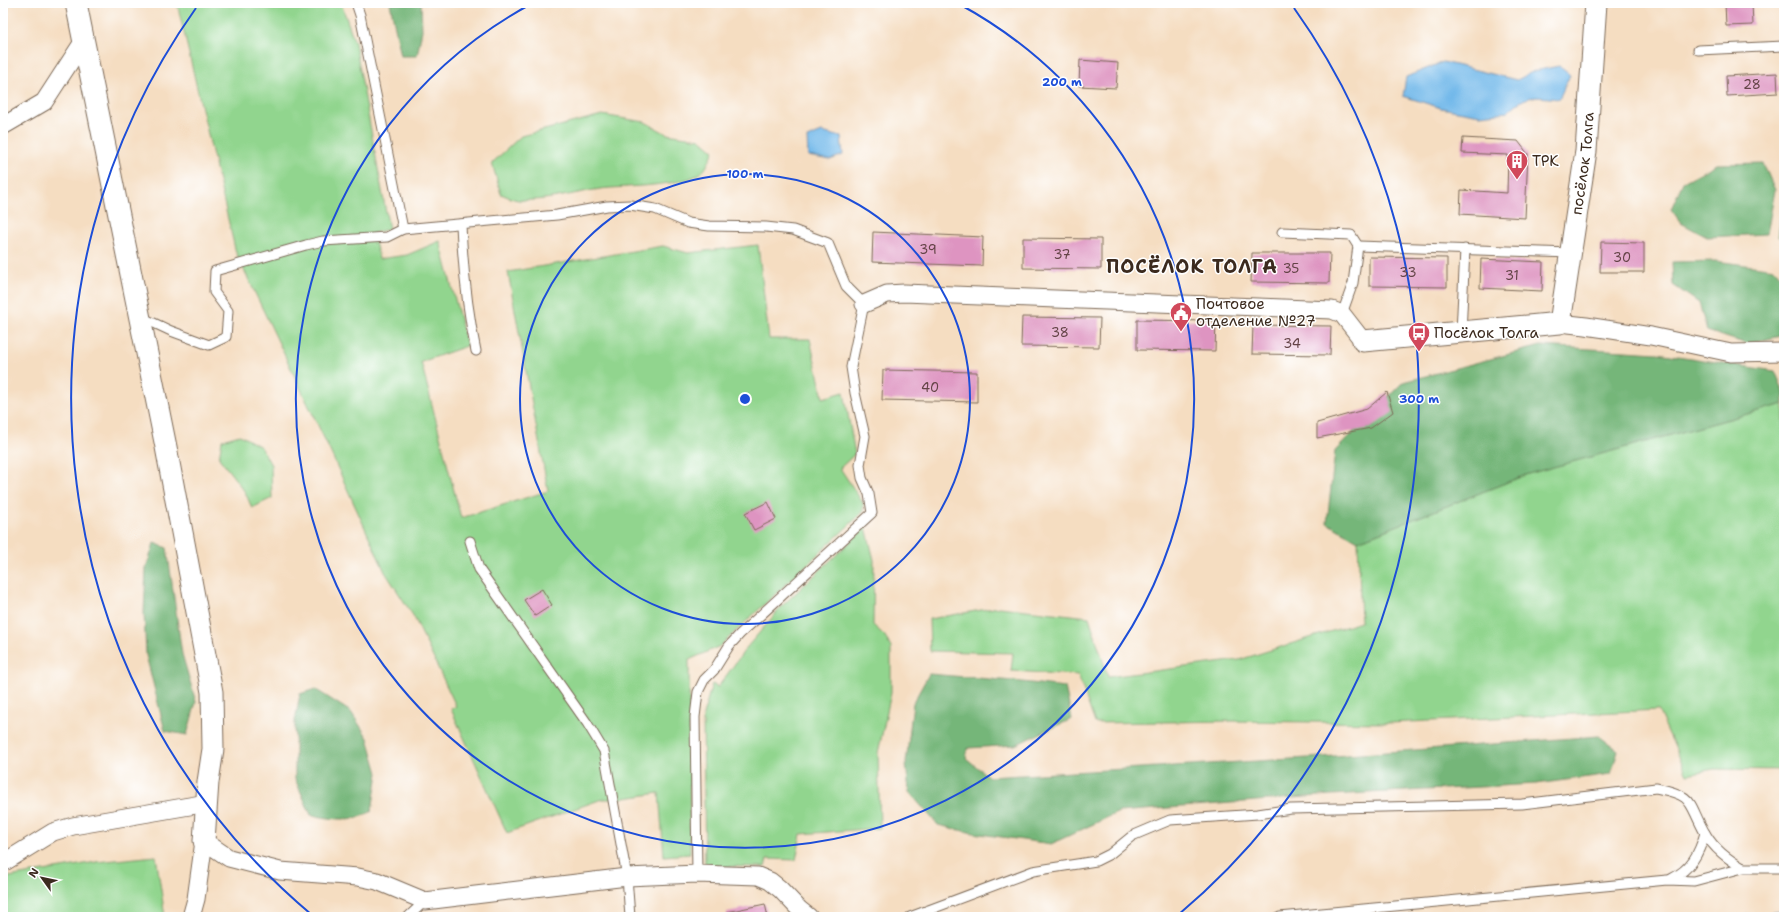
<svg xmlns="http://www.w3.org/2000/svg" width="1787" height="920" font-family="'Shantell Sans',sans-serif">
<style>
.green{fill:#91d58e;stroke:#668056}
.forest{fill:#74b679;stroke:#58704c}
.water{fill:#73b9ea;stroke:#577284}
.building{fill:#de94c1}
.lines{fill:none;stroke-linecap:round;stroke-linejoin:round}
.service-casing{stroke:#7c6957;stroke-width:11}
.minor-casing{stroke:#7c6957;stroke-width:19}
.tertiary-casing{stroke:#7c6957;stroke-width:23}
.service{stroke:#fff;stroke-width:9}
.minor{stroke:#fff;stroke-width:17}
.tertiary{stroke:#fff;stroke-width:21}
.ring{fill:none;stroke:#1d4ed8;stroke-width:2}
.labels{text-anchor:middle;stroke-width:3;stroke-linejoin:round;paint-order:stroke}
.number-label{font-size:13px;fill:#644447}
.poi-label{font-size:15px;fill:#3b2a1e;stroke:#fff;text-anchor:start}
.street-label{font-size:15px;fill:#3b2a1e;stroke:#fff}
.district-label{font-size:19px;font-weight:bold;letter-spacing:1px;fill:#3b2a1e;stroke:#fff}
.centre{fill:#1d4ed8;stroke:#fff;stroke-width:2}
.ring-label{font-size:12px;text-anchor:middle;font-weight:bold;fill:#1d4ed8;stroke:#fff;stroke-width:3;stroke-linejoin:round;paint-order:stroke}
</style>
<rect width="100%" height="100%" fill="#fff"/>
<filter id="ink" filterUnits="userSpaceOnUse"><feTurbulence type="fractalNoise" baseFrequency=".025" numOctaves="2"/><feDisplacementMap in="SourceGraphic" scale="8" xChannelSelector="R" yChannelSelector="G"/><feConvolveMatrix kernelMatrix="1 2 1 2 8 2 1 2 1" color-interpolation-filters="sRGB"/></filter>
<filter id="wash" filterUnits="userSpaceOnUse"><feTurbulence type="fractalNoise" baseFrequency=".012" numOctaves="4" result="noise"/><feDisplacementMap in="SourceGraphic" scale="16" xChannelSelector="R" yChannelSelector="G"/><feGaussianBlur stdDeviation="0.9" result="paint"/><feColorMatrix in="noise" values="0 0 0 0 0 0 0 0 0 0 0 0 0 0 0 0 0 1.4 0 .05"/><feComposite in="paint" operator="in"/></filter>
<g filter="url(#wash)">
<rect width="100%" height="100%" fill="#f5ddc1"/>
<g class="green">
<path d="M177,3H341L355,43L389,229L373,233L379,259L407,255L440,241L467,346L421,362L461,518L548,491L508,272L663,246L688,253L758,245L769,339H810L823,398L844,392L855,454L840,468L863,503V512L720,646L689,660L690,854L664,856L659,793L618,799H602L507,833L451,709L456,706L414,617L385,572L325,440L236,253Z"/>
<path d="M602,115L645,122L667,134L700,139L714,151C711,157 707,168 702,172C684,187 624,186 600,189C573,193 545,202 518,200C512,199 506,196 501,194L492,163L521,136Z"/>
<path d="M1784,189V237H1778Z"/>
<path d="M1784,404V770L1714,769L1687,774L1658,710L1389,723L1233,721L1095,723L1078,675L1011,671L1013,653L930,651L929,619L999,607L1089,617L1108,677L1239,660L1361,622L1358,541L1528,474Z"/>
<path d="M240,435L261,447L271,465L272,498L252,508L245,492L219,458L222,440Z"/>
<path d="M866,527L874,560L873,625L885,636L891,648V693L878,753L880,828L801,834L796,860L767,859L765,867L705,866L703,715L712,684L718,687L747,647L784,604Z"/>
<path d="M156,856L165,917H3V878L96,862Z"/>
</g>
<g class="forest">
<path d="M390,3H421L422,30L417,56H401Z"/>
<path d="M1763,163L1775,190L1767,234L1707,237L1681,223L1671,209L1683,182L1717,164Z"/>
<path d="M1716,261L1775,269L1784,280V335L1747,344L1707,331L1699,303L1673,285L1672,262Z"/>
<path d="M1540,346L1658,353L1775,371L1784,392V404L1528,474L1358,541L1327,523L1335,451L1403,382Z"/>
<path d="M154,543L167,548L182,654L196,702L187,735L165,731L146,655L144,613L146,569Z"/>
<path d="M929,674L1014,681L1065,687L1072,719L1015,745L968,748L966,758L989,777L1308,758L1599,736L1618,750L1611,774L1536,784L1331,795L1119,812L1051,844L973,833L938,825L909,792L906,763L913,703Z"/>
<path d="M315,689L351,712L368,738L378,773L372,811C354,823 332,819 311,815L295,779V721L300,694Z"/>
</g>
<g class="water">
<path d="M1443,62L1517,80L1534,71L1559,66L1570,75L1559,99C1535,97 1526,93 1508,112L1480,115L1441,108L1403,96L1406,77Z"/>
<path d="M822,132L841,137L843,155L830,160L808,156L807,138Z"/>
<path d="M1784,911V917H1731Z"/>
</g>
<g id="blocks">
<g class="building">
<path d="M1725,3H1752L1753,25L1726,26Z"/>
<path d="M1080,60L1118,63L1116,88L1079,86Z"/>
<path d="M1777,73L1778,93L1727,96L1726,76Z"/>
<path d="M1463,138L1518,141L1528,154L1525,218L1460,214L1461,190L1507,193L1508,155L1462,153Z"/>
<path d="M873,232L983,237L982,266L872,262Z"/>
<path d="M1023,238L1101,239V269L1023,268Z"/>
<path d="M1601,242L1644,243V272H1600Z"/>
<path d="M1252,253H1330L1329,283L1251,282Z"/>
<path d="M1369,257L1447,258V287L1369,286Z"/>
<path d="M1481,259L1543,262L1542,291L1480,288Z"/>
<path d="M1022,317L1100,318L1099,347L1021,346Z"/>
<path d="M1137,320L1216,321L1215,351L1137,350Z"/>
<path d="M1253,325L1331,326L1330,355L1252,354Z"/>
<path d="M883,370L977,372V402L882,400Z"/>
<path d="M1387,392L1393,412L1371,428L1317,438V423L1367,409Z"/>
<path d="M768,502L776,519L754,530L745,513Z"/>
<path d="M542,589L552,605L535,616L524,600Z"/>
<path d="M765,904L768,917H727V912Z"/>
</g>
</g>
</g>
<g filter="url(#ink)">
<use href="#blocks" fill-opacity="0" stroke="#7c6957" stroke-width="1"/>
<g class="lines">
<g class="service-casing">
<g id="service">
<path d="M356,3L360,15L403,229"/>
<path d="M1698,50L1784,46"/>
<path d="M461,225C463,268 467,309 476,351"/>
<path d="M1282,232L1351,235L1358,246L1353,283L1342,314"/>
<path d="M1358,246L1571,253"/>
<path d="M141,317L171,331L209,345L226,337L228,311L214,292L215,271L306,245L323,241L387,237L403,229L557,215L607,206L630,205L655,209L688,223L709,226L766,227L793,230L828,243L846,286L864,304L851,367L855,393L865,436L860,465L862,478L869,494L872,513L740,634L729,646L714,670L704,680L698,692L695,717L697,874"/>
<path d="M1461,333L1465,249"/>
<path d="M470,541L479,569L587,723L604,751L627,877L630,917"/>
<path d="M1671,879C1691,869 1699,854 1705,833"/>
<path d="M408,917L425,901"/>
<path d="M910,917L1033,871L1096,861L1110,854L1132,836L1170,820L1258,814L1291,809L1522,804L1656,788C1696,796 1687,801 1705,833C1714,849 1728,859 1743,868"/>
<path d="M1280,917L1667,880L1694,881L1743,868H1784"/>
</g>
</g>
<g class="minor-casing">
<g id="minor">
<path d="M3,126L44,102L83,42"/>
<path d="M864,304L887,294L904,293L1332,310L1342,314L1363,341"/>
<path d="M1560,323L1586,326L1651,336L1731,353L1784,352"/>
<path d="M3,863L53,832L73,826L207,803"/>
<path d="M191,917L196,899L204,841L229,858L280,871L358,877L377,881L425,901L627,877L697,874L758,876L770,881L780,889L800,910L809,917"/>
</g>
</g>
<g class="tertiary-casing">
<g id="tertiary">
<path d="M76,3L166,447L212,692L213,749L208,782L204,841"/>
<path id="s1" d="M1363,341L1560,323L1586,151L1596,3"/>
</g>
</g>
<use href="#service" class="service"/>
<use href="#minor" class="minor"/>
<use href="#tertiary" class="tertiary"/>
</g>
</g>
<g class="ring">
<circle cx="745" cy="399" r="225"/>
<path d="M959 4A449 449 0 1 1 531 4"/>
<path d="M312 915A674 674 0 0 1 196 8M1294 8A674 674 0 0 1 1178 915"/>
</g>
<defs>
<g id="building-pin" transform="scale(1.15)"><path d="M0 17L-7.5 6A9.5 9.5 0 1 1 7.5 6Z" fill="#d1495b" stroke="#fff"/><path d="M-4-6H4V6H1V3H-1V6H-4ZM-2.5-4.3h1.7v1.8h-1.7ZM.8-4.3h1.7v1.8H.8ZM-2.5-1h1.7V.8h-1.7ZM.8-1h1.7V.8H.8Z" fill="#fff"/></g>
<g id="civic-pin" transform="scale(1.15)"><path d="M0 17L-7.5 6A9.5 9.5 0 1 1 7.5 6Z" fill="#d1495b" stroke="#fff"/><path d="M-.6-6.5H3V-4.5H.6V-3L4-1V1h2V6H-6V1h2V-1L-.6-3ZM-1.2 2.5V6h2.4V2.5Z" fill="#fff"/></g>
<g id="bus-pin" transform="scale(1.15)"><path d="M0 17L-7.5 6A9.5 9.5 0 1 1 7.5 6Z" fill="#d1495b" stroke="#fff"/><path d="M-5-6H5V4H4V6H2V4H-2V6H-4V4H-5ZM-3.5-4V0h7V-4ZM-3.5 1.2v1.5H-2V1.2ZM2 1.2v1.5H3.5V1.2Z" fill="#fff"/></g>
</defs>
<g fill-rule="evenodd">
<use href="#building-pin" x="1517" y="161"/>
<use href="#civic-pin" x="1181" y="313"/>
<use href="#bus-pin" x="1419" y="333"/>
</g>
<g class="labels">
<g class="number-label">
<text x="1752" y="89">28</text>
<text x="928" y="254">39</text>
<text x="1062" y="259">37</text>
<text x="1622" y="262">30</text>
<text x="1291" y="273">35</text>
<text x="1408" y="277">33</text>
<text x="1512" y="280">31</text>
<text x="1060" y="337">38</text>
<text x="1292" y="348">34</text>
<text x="930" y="392">40</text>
</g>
<g class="poi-label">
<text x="1532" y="166">ТРК</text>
<text x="1196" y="309">Почтовое<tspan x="1196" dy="17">отделение №27</tspan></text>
<text x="1434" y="338">Посёлок Толга</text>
</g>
<g class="street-label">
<text dy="5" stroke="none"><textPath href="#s1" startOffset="359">посёлок Толга</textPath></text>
</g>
<g class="district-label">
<text x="1192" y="273">ПОСЁЛОК ТОЛГА</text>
</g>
</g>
<circle cx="745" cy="399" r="6" class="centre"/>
<g class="ring-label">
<text x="1062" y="86">200 m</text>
<text x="745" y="178">100 m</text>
<text x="1419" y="403">300 m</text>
</g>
<rect width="1787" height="920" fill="none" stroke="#fff" stroke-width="16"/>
<g transform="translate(42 878) rotate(303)" stroke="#ffffff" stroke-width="3" paint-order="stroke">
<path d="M0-3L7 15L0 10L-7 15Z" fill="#3b2a1e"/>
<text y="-6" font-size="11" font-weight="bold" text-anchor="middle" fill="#3b2a1e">N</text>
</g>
</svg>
